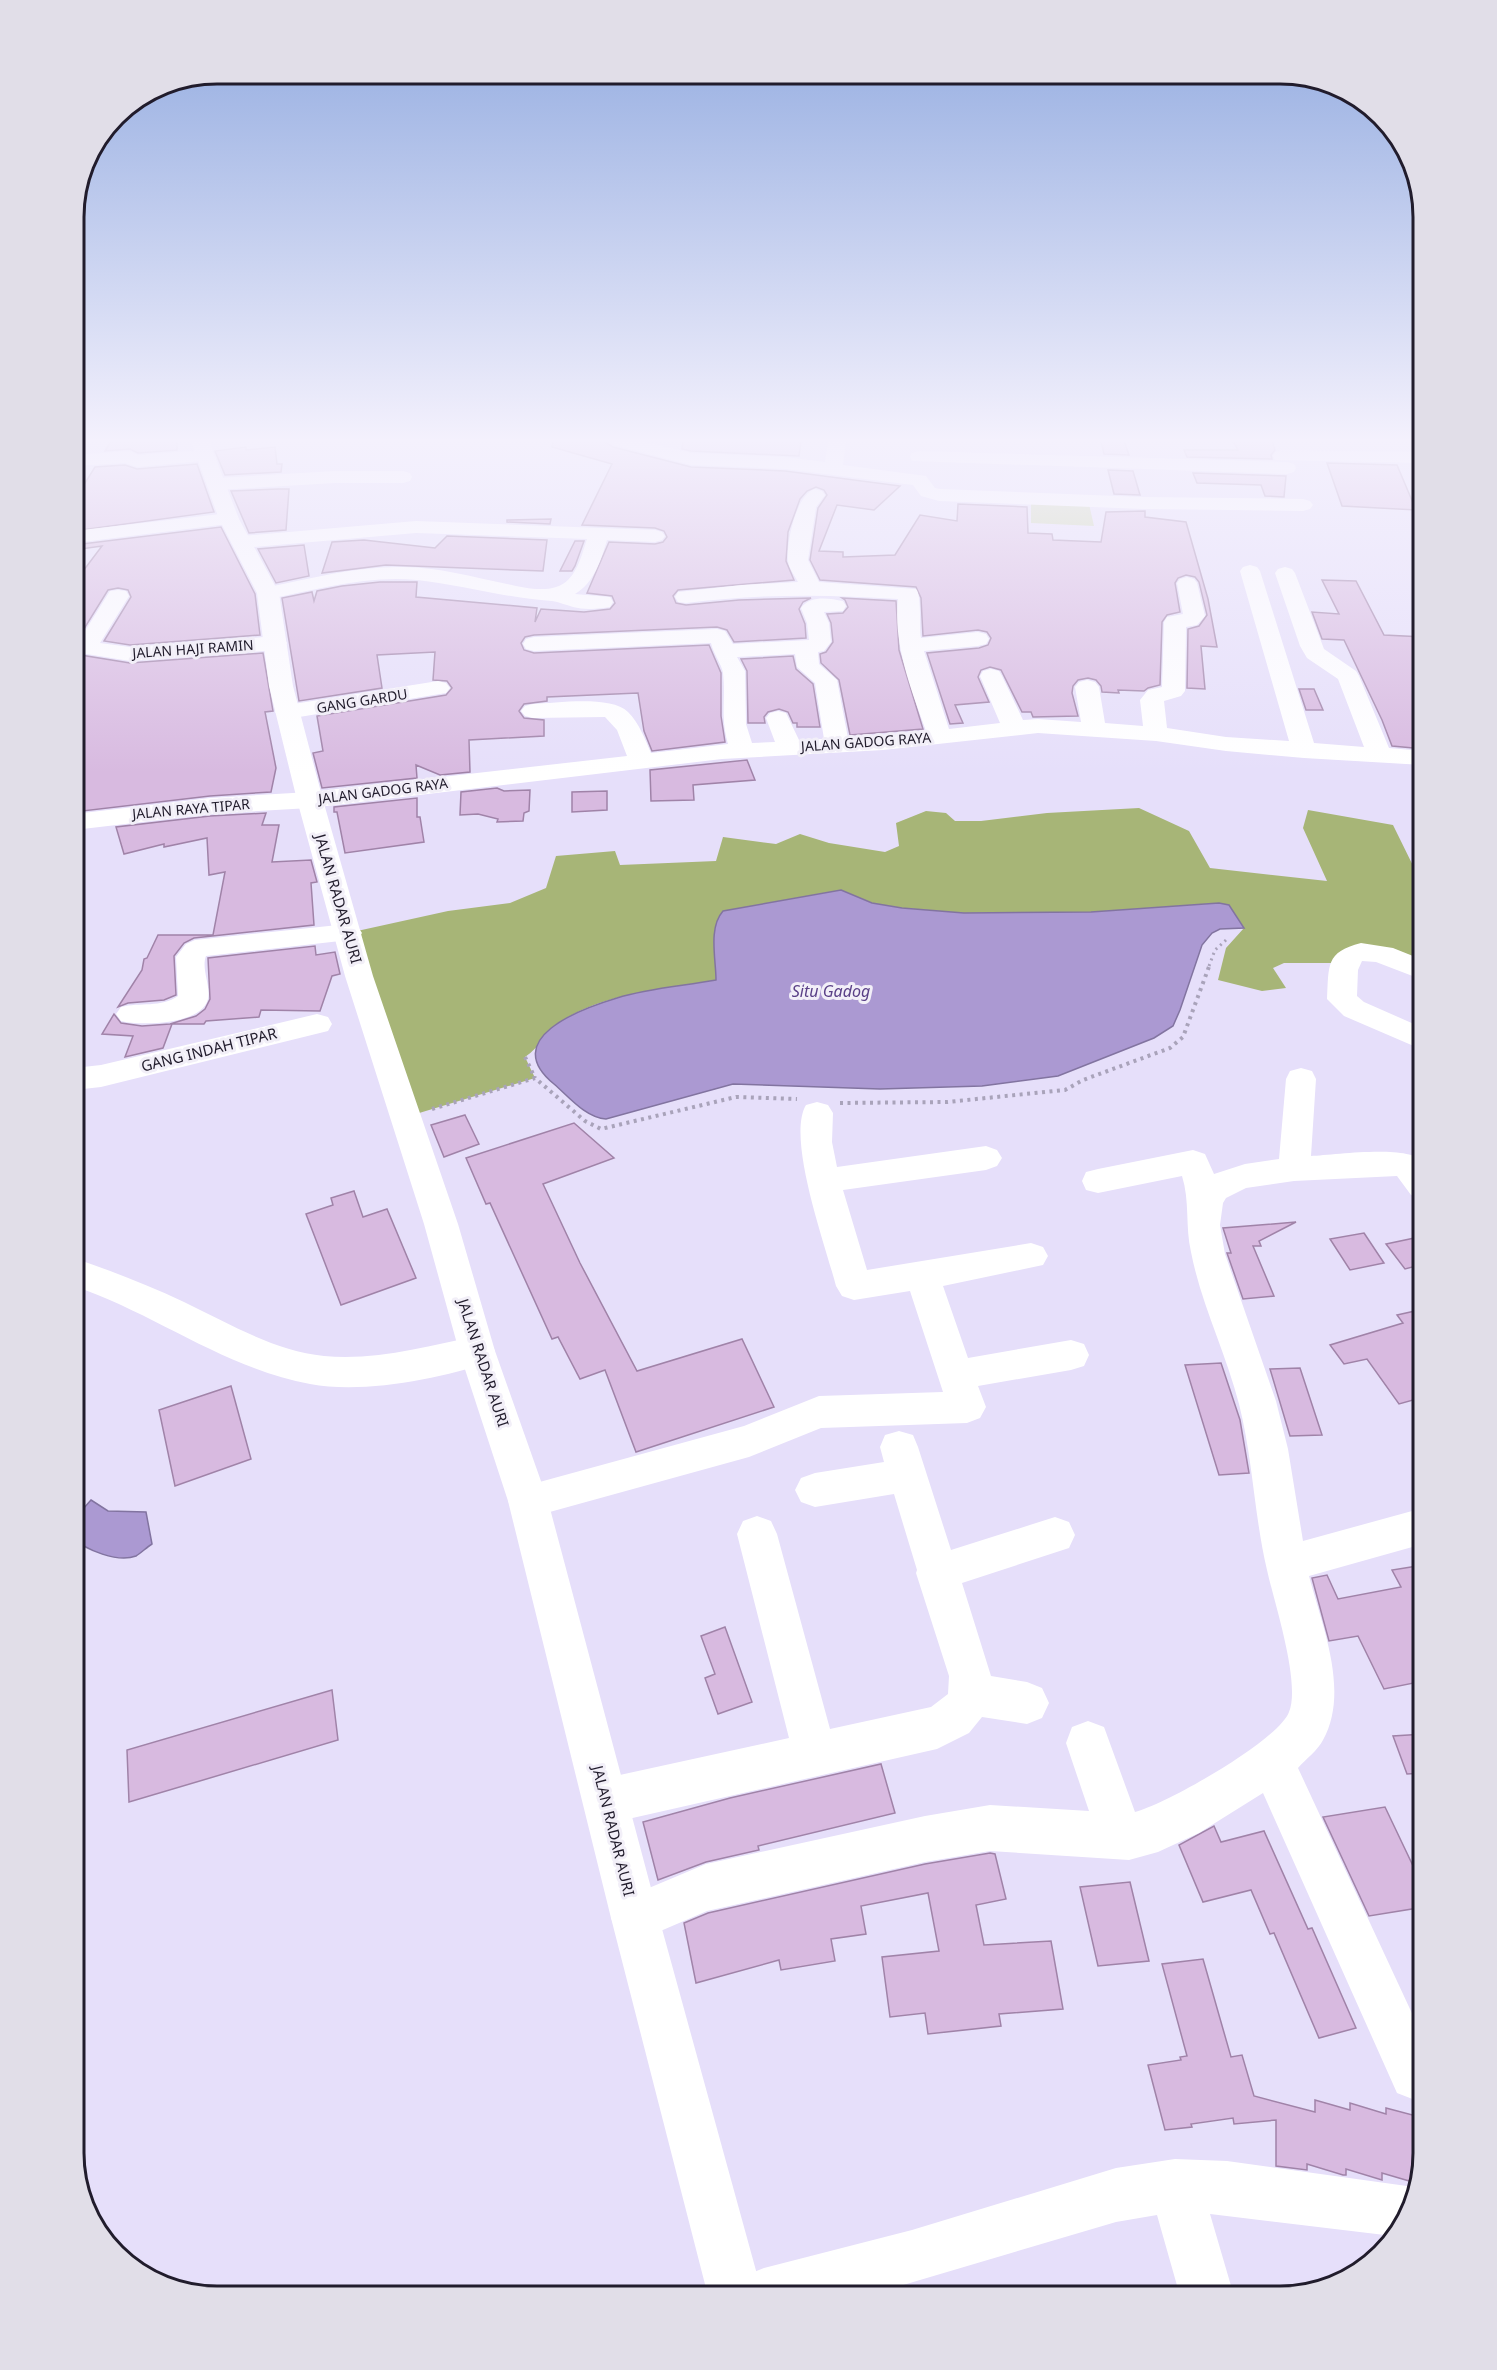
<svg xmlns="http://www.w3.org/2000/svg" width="1497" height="2370" font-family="'Noto Sans',sans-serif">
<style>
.green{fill:#c8d3a7}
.forest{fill:#a7b577}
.water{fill:#ab99d2;stroke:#8274a0;stroke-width:1.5}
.building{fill:#d8bae0;stroke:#a083a8;stroke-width:1.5}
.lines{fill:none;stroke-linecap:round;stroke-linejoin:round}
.path-far1{stroke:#a9a3ba;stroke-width:3;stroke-dasharray:2 4;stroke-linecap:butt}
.path{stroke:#a9a3ba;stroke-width:4;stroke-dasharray:3 4.5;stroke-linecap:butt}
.minor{fill:#fff;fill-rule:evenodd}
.major{fill:#fff;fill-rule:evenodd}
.labels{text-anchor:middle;stroke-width:6;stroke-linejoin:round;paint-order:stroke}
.far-street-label{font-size:14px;fill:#211c2c;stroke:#f2eff8}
.street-label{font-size:15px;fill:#211c2c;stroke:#f2eff8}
.water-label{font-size:16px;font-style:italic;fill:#5a4087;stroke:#f2eff8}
.rim{fill:none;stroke:#211c2c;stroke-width:3}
</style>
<rect width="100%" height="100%" fill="#e6dffa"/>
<path class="green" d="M1031,503L1089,504L1094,526L1031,523Z"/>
<path class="forest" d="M1139,808L1189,831L1210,868L1327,881L1303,828L1308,810L1393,825L1423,886V971L1376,952L1345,963H1284L1273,968L1286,988L1262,991L1218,980L1226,948L1244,928L1229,905L1219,903L1091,912L964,913L902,908L872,903L841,890L723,911L715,933L716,980C667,989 609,992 565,1019C549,1029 540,1047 525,1057L535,1078L406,1117L348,933L448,911L510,903L546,888L556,856L615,851L620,865L716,861L723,837L776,844L800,834L829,843L885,852L899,846L896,823L926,811L946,813L955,821H981L1047,813Z"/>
<g class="water">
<path d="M841,890L872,903L902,908L964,913L1091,912L1219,903L1229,905L1244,928L1220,929L1212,933L1202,945L1180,1010L1173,1026L1154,1038L1058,1076L982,1086L880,1089L733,1084L606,1119C586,1118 569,1097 554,1084C499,1039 580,1009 617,998C649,988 684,986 716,980C716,959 708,928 723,911Z"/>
<path d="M91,1500L108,1511L146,1512L152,1544C147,1547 141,1553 136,1556C118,1563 85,1550 74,1538V1510L83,1509Z"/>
</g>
<g class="building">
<path d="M111,441H177V450L138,453L130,449L105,451Z"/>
<path d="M553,441H603L613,447L691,467L785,471L900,486L874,510L837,505L819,551L843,552V557L895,555L920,515L957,521L958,504L1027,507L1028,533L1052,534L1053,540L1101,542L1106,512L1145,511V517L1186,522L1208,599L1217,647L1201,646L1205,689L1187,688L1188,629L1199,626L1207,615L1199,582L1195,577L1186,575L1178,578L1175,583L1180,612L1167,615L1162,622L1160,685L1148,688L1144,691L1118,690L1119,693L1102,692L1101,686L1096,680L1088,678L1078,680L1073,686L1072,693L1078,716L1033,717L1031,712H1022L1001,670L990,667L981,670L978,677L989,702L955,705L963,723L950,724L927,653L979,648L988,645L991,638L987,632L978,630L923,636L921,598L916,587L820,580L810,560L818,508L827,495L824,490L816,487L807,491L800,499L788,532L786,561L794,580L678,590L673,596L676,603L686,605L739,600L811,598L803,602L799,609L805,624L806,638L734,642L727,630L717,627L534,635L525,637L521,643L524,650L534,653L709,645L721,673V716L725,742L652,751L644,731L638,693L547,697V701L524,704L519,711L524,718L544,720V736L469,740L470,772L440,775L416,765L417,778L322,788L313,753L323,751L317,716L446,695L452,688L447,681L433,680L435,652L377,655L382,688L299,701L282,598L312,592L314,601L317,591L342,586L380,582H417L416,597L537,608L535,622L541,609L584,612L610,609L615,603L612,596L587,593L609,542L655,544L663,542L667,537L664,531L655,528L582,525L612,464L552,447Z"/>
<path d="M683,441H801L799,456L691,451L682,449Z"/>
<path d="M1101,441H1124L1129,455L1104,454Z"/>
<path d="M1233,441H1272L1275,450L1271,455L1272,459L1187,457L1184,450H1238Z"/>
<path d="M246,447V450L275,447L277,464H282L281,472L225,475L215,451Z"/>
<path d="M1327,463L1397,465L1416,510L1342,506Z"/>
<path d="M197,464L214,512L74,531V492L80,491L95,467L125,465L137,469Z"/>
<path d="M1108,470L1133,471L1140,495L1114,494Z"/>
<path d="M1193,473L1286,476L1284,497L1265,496L1261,485L1197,483Z"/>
<path d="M278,489H289L286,530L249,533L231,491Z"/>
<path d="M551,519L550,524L507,522V520Z"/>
<path d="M221,527L255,594L260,635L130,645L104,641L131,597L128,590L118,588L108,590L79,637L74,636V583L102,546L74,550V541L82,544Z"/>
<path d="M447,536L547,540L543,571L386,565L322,573L332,542L364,540L435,548Z"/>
<path d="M575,541H584L575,566L572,571H560Z"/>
<path d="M304,545L309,576L276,583L258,549Z"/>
<path d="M1322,580L1356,581L1384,635L1424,637V749L1392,746L1382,720L1344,640L1322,639L1312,612L1339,614Z"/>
<path d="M842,598L896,601L899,650L923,729L850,735L839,680L821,663L820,654L826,652L833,642L831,623L827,614L843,613L848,607L845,600Z"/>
<path d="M263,653L273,711L265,712L276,768L271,792L210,796L74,812V654L130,663Z"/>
<path d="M793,656L796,669L813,684L820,727H797V723H793L788,712L779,709L768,712L764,717L765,723H748L747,671L741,659Z"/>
<path d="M1299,689H1314L1323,710H1306Z"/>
<path d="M747,760L755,780L693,785L694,800L651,801L650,770Z"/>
<path d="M497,788L504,791L530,790L529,811L524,813L523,821L497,822L498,819L478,814L460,815L461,792Z"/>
<path d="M607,791V810L572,812V792Z"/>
<path d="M417,798V817H420L424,842L345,853L337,812H334V807Z"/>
<path d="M266,813L262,825H279L272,862L311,860L317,882L311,883L314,925L194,938L184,943L174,956L176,995L164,1000L128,1003L118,1007L142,970L144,959L147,958L158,935H213L225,872L209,875L207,838L164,847V844L124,854L116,827L210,816Z"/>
<path d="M315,946L316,955L335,952L340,974L332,976L320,1011L261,1010L259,1017L206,1021L204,1024H172L163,1048L125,1057L133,1036L102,1034L114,1014L121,1023L142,1026L170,1024L196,1016L205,1009L210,999L208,958Z"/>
<path d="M465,1115L479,1144L444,1157L431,1125Z"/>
<path d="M574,1123L614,1158L543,1184L580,1263L637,1371L742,1339L774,1407L636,1452L605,1370L580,1379L558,1337L552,1339L490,1203L486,1204L466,1158Z"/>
<path d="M354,1191L363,1217L387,1209L416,1278L341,1305L306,1214L333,1205L331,1198Z"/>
<path d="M1296,1222L1259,1241L1261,1246H1253L1274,1296L1243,1299L1227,1253H1231L1223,1228Z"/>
<path d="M1364,1233L1384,1263L1350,1270L1330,1239Z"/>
<path d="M1424,1236V1264L1405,1269L1386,1244Z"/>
<path d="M1424,1309V1397L1399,1404L1367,1359L1344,1364L1330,1345L1403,1323L1397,1315Z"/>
<path d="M1221,1363L1240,1420L1249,1473L1219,1475L1185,1365Z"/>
<path d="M1300,1368L1322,1435L1290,1436L1270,1369Z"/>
<path d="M231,1386L251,1459L175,1486L159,1410Z"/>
<path d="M1424,1565V1681L1384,1689L1358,1636L1329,1641L1312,1578L1327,1575L1338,1599L1401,1587L1392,1570Z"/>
<path d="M725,1627L752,1702L718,1714L705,1678L715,1674L701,1636Z"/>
<path d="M332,1690L338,1740L129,1802L127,1750Z"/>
<path d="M1424,1734V1773L1407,1774L1393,1736Z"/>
<path d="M881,1764L895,1813L758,1846L759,1850L706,1862L658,1880L643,1822L730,1798Z"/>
<path d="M1385,1807L1424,1889V1907L1369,1916L1323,1817Z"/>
<path d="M1214,1826L1221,1842L1264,1831L1308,1929L1312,1928L1356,2028L1319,2038L1274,1933L1270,1934L1251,1890L1203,1902L1179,1845Z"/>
<path d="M990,1853L995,1854L1006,1899L976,1905L984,1945L1051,1941L1063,2009L999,2014L1001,2026L928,2034L925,2013L890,2017L882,1957L939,1951L928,1893L861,1906L866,1934L831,1939L835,1961L781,1970L779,1960L696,1983L684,1923L708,1913L925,1864Z"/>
<path d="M1130,1882L1149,1961L1098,1966L1080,1887Z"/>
<path d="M1203,1959L1231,2057L1242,2055L1254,2096L1315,2112V2100L1350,2110V2103L1386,2114V2108L1424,2118V2153L1416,2183L1382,2173V2180L1346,2169V2175H1343L1307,2164V2170L1276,2166V2120L1234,2124L1233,2118L1191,2124L1192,2127L1165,2130L1148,2065L1181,2060L1180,2057L1187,2056L1162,1964Z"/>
</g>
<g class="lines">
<path class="path-far1" d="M1209,966L1215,950L1226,940"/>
<g class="path">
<path d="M525,1057L535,1078"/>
<path d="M840,1103L947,1102L1065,1090L1083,1080L1170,1048L1183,1037L1210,964"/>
<path d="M432,1109L535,1078L585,1121L601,1129L736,1097L797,1099"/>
</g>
<g class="minor">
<path d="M611,441H641L691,453L785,457L825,462L828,441H846L843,465L926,476L935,488L940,489L1143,497L1303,499L1310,501L1313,505L1310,509L1303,511L1143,509L939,501L921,496L913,485L785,469L691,465L614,445Z"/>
<path d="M205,450L212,452L214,456L212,460L137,467L125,463L74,466V455L130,451L138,455Z"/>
<path d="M1282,450L1423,452V463L1275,460L1273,456L1275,452Z"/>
<path d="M919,451L1287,462L1294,464L1296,468L1294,472L1287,474L912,461L910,457L912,453Z"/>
<path d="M335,471H403L410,473L412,477L410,481L403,483H335L216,490L209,488L207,484L209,480L216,478Z"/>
<path d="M815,489L822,491L825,495L816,507L808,560L819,582L916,589C922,596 919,626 921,638L978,632L986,634L989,639L986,644L978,646L924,651L949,729L1000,723L980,676L983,671L991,669L999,671L1002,676L1023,720L1038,719L1081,722L1075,687L1079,682L1087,680L1095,682L1099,687L1105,723L1143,726L1140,700L1148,690L1162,687L1164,622L1167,617L1183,614L1177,583L1180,579L1187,577L1194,579L1197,583L1205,616L1197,625L1186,627L1185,691L1181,696L1164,701L1167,728L1226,737L1289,741L1240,571L1243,567L1250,565L1257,567L1260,571L1314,743L1364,747L1338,679L1307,658L1300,646L1275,573L1278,569L1285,567L1292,569L1295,573L1324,649L1356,671L1359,676L1389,748L1423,751V765L1304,758L1226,751L1156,741L1038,733L883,750L722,759L310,808L210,814L74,830V814L210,798L310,792L627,756L617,730L605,717L533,718L525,716L521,711L525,706L533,704C557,703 611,695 628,712C639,723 645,739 651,753L728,744C720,716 726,700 723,673C722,665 713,653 711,643L534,651L526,649L523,644L526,639L534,637L717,629L725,631L733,644L809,640L807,623L801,608C810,595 829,598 843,601L846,606L843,611L824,612L829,623L831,642L824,651L818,652L819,664L837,680L848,738L926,731C911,689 893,644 898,599C827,594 757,594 686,603L678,602L675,597L678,592L742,585L798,582C795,576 789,569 788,561C786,544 796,494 815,489ZM795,654L797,667L815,683L824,739L799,740L786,713L778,711L770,713L766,718L775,742L752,743L746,724L745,671L737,657Z"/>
<path d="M229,513L236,515L239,519L236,523L82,542L74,539L75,532L82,530Z"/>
<path d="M416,521L655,530L662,532L665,536L662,540L655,542L607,540C601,560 594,583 575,594L610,597L613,602L610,607C599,609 584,610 573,607C566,605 559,602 552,601C506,598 462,585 417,580C367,575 316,590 268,599L261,597L257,593L261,589L268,587C313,578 358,566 403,567C438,567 473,577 507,584C522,587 541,592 556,587C576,581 581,557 587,539L416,533L241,548L234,546L231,542L234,538L241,536Z"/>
<path d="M118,590L126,591L129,596L100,643L130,647L276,636L284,638L287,643L284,648L276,650L130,661L74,652V638L80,639L110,591Z"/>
<path d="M438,681L446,683L450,688L446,693L287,719L279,717L275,712L279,707L287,705Z"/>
<path d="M348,924L358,927L362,933L358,939L206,956C201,969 211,985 208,999C202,1025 140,1026 121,1021L116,1014L121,1007C140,1002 161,1008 178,996L176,957L186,944L195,940Z"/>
<path d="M1361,943L1393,948L1423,960V980L1376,962L1362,961L1358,970L1357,996L1364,1002L1423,1028V1050L1344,1016L1327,999C1329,966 1325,952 1361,943Z"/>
<path d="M317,1014L328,1017L332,1024L328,1031L101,1087L74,1090V1068L101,1065Z"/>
<path d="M1301,1068L1312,1071L1316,1079L1311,1156C1334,1155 1410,1144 1423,1162V1198L1411,1195L1397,1176L1294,1181L1246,1188L1226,1198L1223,1203L1220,1225L1225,1254L1276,1401L1288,1449L1303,1541L1423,1508V1544L1309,1576C1322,1626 1350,1691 1323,1740C1318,1750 1306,1759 1298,1768L1423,2037V2097L1415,2100L1397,2093L1263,1793L1199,1833L1158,1852L1129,1860L990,1851L925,1862L707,1911L635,1942L618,1935L611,1918L618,1901L706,1864L925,1816L990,1805L1089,1811L1066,1743L1072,1727L1088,1721L1104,1727L1135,1812C1166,1804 1278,1741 1289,1712C1301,1683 1274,1602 1267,1570C1254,1515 1253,1459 1239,1404C1226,1353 1201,1304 1191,1252C1185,1227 1190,1201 1182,1176L1098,1193L1086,1190L1082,1181L1086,1172L1098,1169L1193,1150L1205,1154L1214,1174L1245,1164L1279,1159L1286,1079L1290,1071Z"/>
<path d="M817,1102L828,1105L833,1113L832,1142L837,1167L986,1146L997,1150L1002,1158L997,1166L986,1170L843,1190L867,1270L1031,1243L1043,1247L1048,1256L1043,1265L943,1286L968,1358L1071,1340L1084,1344L1089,1355L1084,1366L1071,1370L978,1386L986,1407L980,1418L967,1423L821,1428L749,1457L528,1518L514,1513L508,1501L514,1489L744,1426L819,1396L943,1392L910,1291L854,1300L842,1296L836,1286C826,1247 786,1138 806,1105Z"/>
<path d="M74,1258C112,1271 148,1285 184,1302C228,1323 274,1351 324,1356C376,1361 427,1346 477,1336L490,1340L495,1351L490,1362C439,1379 363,1394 310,1384C226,1369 154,1313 74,1286Z"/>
<path d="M899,1431L913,1435L918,1447L951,1550L1055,1517L1069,1522L1075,1535L1069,1548L962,1583L991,1676L1027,1682L1042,1688L1049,1703L1042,1718L1027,1724L982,1717L969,1733L937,1749L606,1824L590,1817L583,1801L590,1785L606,1778L789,1738L737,1534L743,1521L757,1516L771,1521L777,1534L830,1729L931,1707L948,1694L949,1676L916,1573L917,1570L894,1494L815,1507L801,1502L795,1490L801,1478L815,1473L884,1462L880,1447L885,1435Z"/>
<path d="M1175,2159L1227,2161L1414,2187L1404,2225L1393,2236L1210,2214L1234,2296H1180L1157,2215L1116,2222L866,2296H736L744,2276L764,2268L912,2230L1116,2168Z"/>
</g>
<path class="major" d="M191,441H209L239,519L279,593L293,686L323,800L373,976L458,1224L495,1351L548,1501L659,1918L763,2296H708L611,1918L508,1501L459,1351L424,1224L345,976L297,800L269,686L257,593L219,519Z"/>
</g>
<linearGradient id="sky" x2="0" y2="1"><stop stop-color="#8fa9df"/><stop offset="0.57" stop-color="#f4f1fd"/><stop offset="1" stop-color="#f4f1fd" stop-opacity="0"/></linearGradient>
<rect width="1497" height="773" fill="url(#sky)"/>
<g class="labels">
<g class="far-street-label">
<text transform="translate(193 649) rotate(-4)" y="5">JALAN HAJI RAMIN</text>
<text transform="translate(362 701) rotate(-9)" y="5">GANG GARDU</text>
<text transform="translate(866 742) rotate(-4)" y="5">JALAN GADOG RAYA</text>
<text transform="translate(383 791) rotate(-7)" y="5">JALAN GADOG RAYA</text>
<text transform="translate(191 809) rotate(-5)" y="5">JALAN RAYA TIPAR</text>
</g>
<g class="street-label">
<text transform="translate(338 899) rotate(74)" y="5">JALAN RADAR AURI</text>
<text transform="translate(209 1050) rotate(-14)" y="5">GANG INDAH TIPAR</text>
<text transform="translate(483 1363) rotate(72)" y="5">JALAN RADAR AURI</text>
<text transform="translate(613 1831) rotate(76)" y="5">JALAN RADAR AURI</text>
</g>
<g class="water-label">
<text x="831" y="997">Situ Gadog</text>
</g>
</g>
<path d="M0 0H1497V2370H0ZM217 84H1280A133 133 0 0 1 1413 217V2153A133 133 0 0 1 1280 2286H217A133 133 0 0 1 84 2153V217A133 133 0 0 1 217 84Z" fill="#e1dee8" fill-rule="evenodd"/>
<path class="rim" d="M217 84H1280A133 133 0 0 1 1413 217V2153A133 133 0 0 1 1280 2286H217A133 133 0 0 1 84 2153V217A133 133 0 0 1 217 84Z"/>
</svg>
